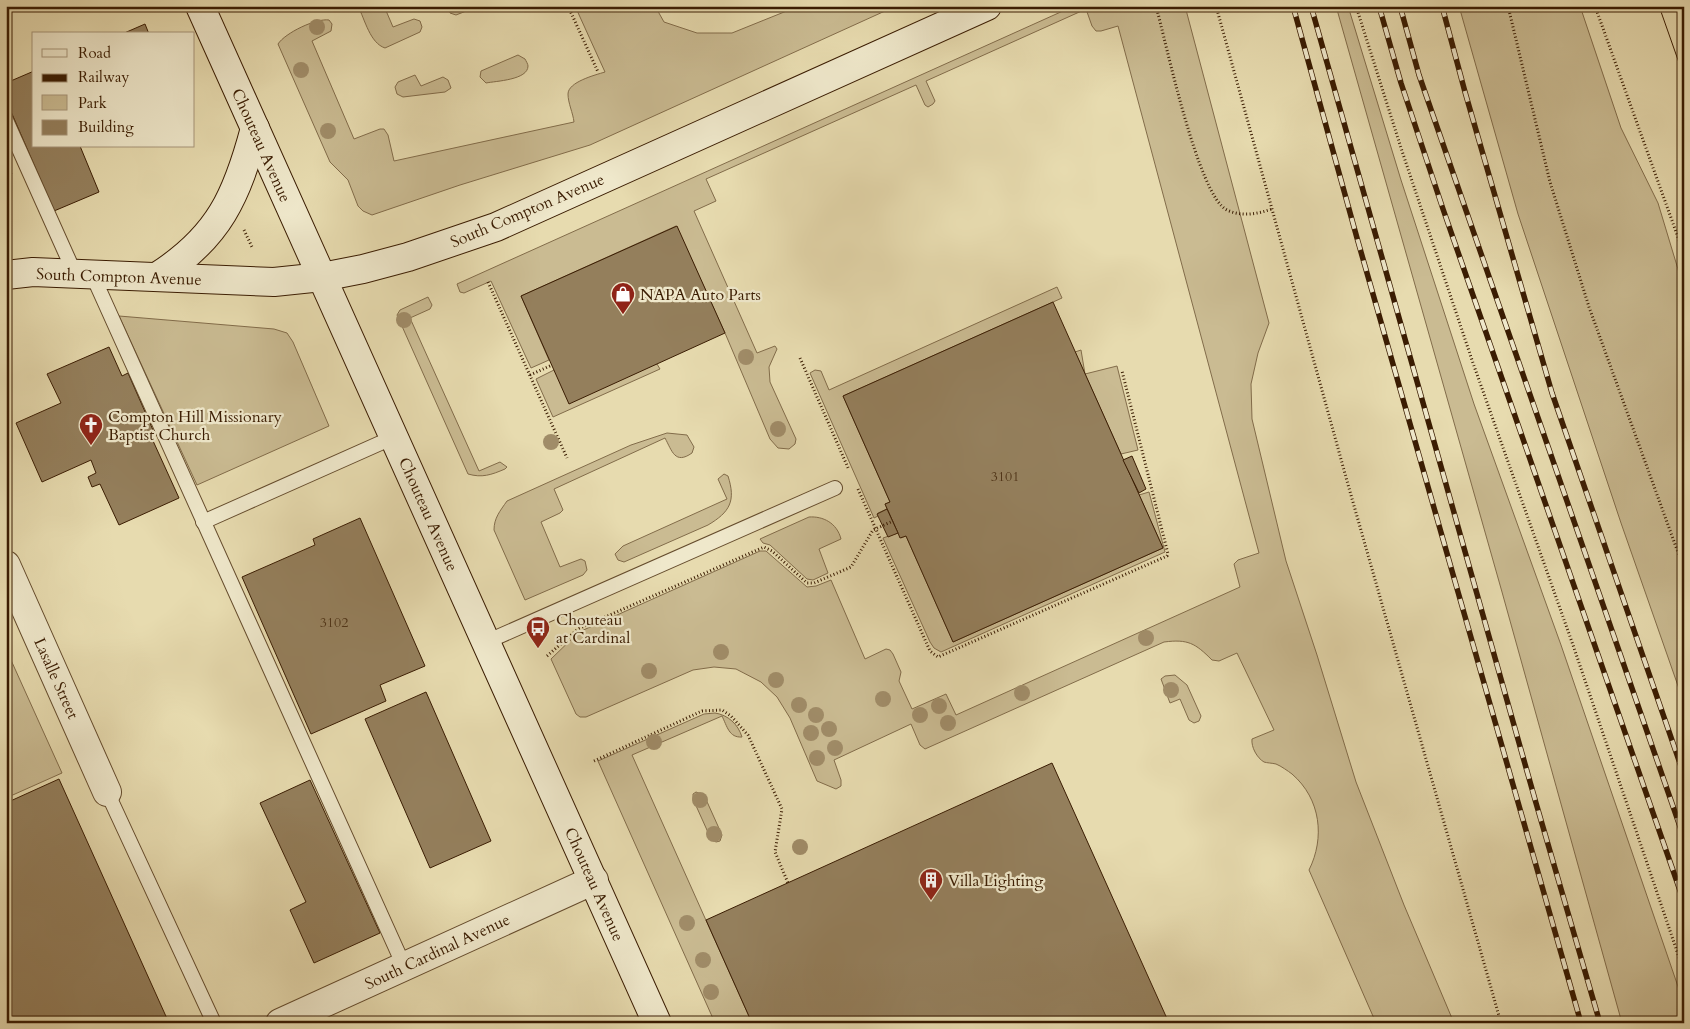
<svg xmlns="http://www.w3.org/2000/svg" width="1690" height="1029" font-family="Cardo,serif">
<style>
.green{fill:#cabb92;stroke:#826c4a}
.building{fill:#947f5c;stroke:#3a1c02}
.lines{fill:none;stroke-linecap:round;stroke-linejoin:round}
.lane-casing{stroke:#654c2d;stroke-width:16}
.street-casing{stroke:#654c2d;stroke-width:30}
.secondary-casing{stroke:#3a1c02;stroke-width:30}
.path{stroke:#3a1c02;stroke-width:3;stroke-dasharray:1 2.5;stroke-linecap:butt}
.lane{stroke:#efe8cb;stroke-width:14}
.street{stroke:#efe8cb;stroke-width:28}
.secondary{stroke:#efe8cb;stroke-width:28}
.tram{stroke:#3a1c02;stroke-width:1}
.rail-casing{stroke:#3a1c02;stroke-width:5.5}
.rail{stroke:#efe8cb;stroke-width:4;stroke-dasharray:11;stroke-linecap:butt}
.tree{fill:#a08c68}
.labels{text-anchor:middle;stroke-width:4.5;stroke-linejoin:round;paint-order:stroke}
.number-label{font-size:14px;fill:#503518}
.street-label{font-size:16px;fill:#3a1c02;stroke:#efe8cb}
.poi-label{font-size:16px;fill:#3a1c02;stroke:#efe8cb;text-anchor:start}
</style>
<rect width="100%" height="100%" fill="#e7dbaf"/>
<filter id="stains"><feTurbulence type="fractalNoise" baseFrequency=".004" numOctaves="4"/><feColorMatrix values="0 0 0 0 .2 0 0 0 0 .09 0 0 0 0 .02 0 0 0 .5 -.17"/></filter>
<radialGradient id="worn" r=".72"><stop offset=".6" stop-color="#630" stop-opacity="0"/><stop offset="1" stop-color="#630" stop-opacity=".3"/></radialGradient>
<g class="green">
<path d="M358,6H384L393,27L414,19L420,21L422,27L420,32L385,48C370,43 365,20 358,6Z"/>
<path d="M449,6H479L456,15L450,13Z"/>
<path d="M575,6H655L664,22L697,33H732L799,6H896L590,145L460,185L372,215L363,211L358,206L348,180L330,162L278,44C285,33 316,18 329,20L332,24L331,31L312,41L354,139L380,129H384L388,135L394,161L574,122C573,113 568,103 568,94C568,82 595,75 605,72Z"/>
<path d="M1074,6H1185L1269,323L1258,353L1251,384L1252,419L1286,561L1317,655L1356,782L1404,905L1454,1023H1376L1309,870C1325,838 1321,799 1292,774C1288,771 1281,766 1276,764C1272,763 1267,763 1264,762C1257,758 1251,747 1252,739L1274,730L1237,653L1219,661L1212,660C1195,643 1188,639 1164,642L925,749L920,745L911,724L834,760L841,780V786L836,789L817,781L790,718L777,697L761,682L736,669L714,667L693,670L586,717H580L576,714L551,659L579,632L760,551H766L807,587L816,586L831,580L865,659L886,649L890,650L893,654L901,672L899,681L912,709L946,694L956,715L1240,587L1234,564L1238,560L1259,553L1118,26L1101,31H1096L1092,26L1086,9L926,81L935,101L933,104L928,107L925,105L916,85L706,179L716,201L694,211L757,353L775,346L777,349L769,367L770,382L796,439L795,444L789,449L778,448L770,439L725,333L676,226L521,296L549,360L531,368L491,281L464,293L460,292L457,284Z"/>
<path d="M1336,6H1348L1401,180L1474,404L1561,645L1684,1004V1023H1622L1502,592Z"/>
<path d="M1459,6H1580L1621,128L1658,203L1684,289V703L1621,523L1518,214Z"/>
<path d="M518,55L525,59C526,61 528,64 528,66C528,80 496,81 486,83L480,77L481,71Z"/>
<path d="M415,75L421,86L443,77L448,80L451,88L445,92L403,97L397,94L395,87L398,82Z"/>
<path d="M1057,287L1062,298L843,396L890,502L885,504L887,509L878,513V516L874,518L810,373L815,370L821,371L829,390Z"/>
<path d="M428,297L432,305L430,309L410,318L479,471L500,462L507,467L505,469C491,475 482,478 468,474L397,315L400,310Z"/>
<path d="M119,316L274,329L287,333L293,342L329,426L197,485Z"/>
<path d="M1081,350L1085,374L1117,366L1138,450L1121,454L1075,352Z"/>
<path d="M657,364L660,369L553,417L536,379L554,370Z"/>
<path d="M667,433L687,435L694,447L692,453C675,465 672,451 665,438L554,489L563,510L560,513L541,522L560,567L581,559L585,561L587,570L583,575L525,600L494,530C494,518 500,511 507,501L631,445Z"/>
<path d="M724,474L728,476C736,501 730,512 708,525L624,562L618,560L615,554L623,546L727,499L718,479Z"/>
<path d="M1149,492L1165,552L941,652L934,648L930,642L883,538L898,533L901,538L906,536L953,642L1163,548L1139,495Z"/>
<path d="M809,517C823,516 837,523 841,539L819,549L828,573L813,580L807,579L770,545L763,543L760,539Z"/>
<path d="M6,649L62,773L6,798Z"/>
<path d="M1175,675L1187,685L1201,716L1199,721L1194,723L1189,720L1180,699L1170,703L1161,679L1165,676Z"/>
<path d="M715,713C728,715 738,724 742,737C729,738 727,726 722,716L632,755L752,1023H715L598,761L704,714Z"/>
<path d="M696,792L704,795L722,835L720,841L716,842L711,839L693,799V794Z"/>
</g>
<g class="building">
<path d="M145,24L149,34H122Z"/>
<path d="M34,71V146H80L99,192L54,211L6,100V83Z"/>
<path d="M6,163L12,174L6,177Z"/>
<path d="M677,226L725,333L569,404L521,296Z"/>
<path d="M1053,302L1163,548L953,642L906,536L900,538L898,533L885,504L890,502L843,396Z"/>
<path d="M109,347L122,376L128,373L153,430L149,432L179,498L119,525L100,484L92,487L88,477L96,473L91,460L42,482L16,423L61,403L47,374Z"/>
<path d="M1132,456L1146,489L1139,493L1123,460Z"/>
<path d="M887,509L898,533L888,537L877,514Z"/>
<path d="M360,518L425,666L380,685L386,701L311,734L242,577L315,545L313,539Z"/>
<path d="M426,692L491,841L430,868L365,719Z"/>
<path d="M1052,763L1169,1023H752L706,920Z"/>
<path d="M59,779L169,1023H6V803Z"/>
<path d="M310,780L380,933L314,963L290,910L306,902L260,803Z"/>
</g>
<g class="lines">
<g class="lane-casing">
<g id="lane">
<path d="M6,120L75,274"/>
<path d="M92,274L404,966"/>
<path d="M203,522L394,437"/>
<path d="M486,642L835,488"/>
<path d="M107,792L214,1023"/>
</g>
</g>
<g class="street-casing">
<g id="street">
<path d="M6,565L107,792"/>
<path d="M280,1023L594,880"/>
</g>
</g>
<g class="secondary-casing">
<g id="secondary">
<path d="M200,6L657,1023"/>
<path d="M6,275L33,272L274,282L322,277L363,269L408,257L496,227L987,6"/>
<path d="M158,276C219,237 237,196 255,128"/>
</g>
</g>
<g class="path">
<path d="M568,6L598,72"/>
<path d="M1156,6C1166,42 1198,196 1227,210C1242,217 1257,214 1272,209"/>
<path d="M1216,6L1347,481L1501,1023"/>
<path d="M1356,6L1402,151L1473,363L1573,645L1684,972"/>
<path d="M1508,6L1550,182L1589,307L1684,569"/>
<path d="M1595,6L1684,254"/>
<path d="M244,230L252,247"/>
<path d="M488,282L567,458"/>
<path d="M800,358L849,470"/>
<path d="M530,375L552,365"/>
<path d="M858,489L930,651L938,657L1167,556L1168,554L1122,371"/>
<path d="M547,656L578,629L764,547L772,551L807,583H814L851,567L873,530L893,521"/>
<path d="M594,761L702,711L722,710L731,716L748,735L782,809L775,852L788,883"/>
</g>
<use href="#lane" class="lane"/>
<use href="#street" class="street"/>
<use href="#secondary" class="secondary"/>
<g class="tram">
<path d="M1659,6L1684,77"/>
<path d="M1681,6L1684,13"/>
</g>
<g class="rail-casing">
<g id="rail">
<path d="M1293,6L1357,238L1581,1023"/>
<path d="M1311,6L1536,803L1600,1023"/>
<path d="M1379,6L1401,83L1443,209L1684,902"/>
<path d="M1400,6L1419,75L1684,838"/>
<path d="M1442,6L1465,92L1552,393L1684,775"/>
</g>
</g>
<use href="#rail" class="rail"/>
</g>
<g class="tree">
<circle cx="317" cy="27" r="8"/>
<circle cx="301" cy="70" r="8"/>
<circle cx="328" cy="131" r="8"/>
<circle cx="404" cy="320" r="8"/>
<circle cx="746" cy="357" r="8"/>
<circle cx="778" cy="429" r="8"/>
<circle cx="551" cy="442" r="8"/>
<circle cx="1146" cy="638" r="8"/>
<circle cx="721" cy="652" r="8"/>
<circle cx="649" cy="671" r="8"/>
<circle cx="776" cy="680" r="8"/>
<circle cx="1171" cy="690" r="8"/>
<circle cx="1022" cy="693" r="8"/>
<circle cx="883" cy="699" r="8"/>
<circle cx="799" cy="705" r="8"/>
<circle cx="939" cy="706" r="8"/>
<circle cx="816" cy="715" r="8"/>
<circle cx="920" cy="715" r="8"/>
<circle cx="948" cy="723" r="8"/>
<circle cx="829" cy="729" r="8"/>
<circle cx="811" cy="733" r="8"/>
<circle cx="654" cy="742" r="8"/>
<circle cx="835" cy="748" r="8"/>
<circle cx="817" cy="758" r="8"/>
<circle cx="700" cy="800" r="8"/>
<circle cx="714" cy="834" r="8"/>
<circle cx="800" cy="847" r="8"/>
<circle cx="687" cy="923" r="8"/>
<circle cx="703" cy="960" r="8"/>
<circle cx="711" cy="992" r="8"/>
</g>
<defs>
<g id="shop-pin" transform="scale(1.25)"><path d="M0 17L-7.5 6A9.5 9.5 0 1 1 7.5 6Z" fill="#8f2418" stroke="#efe8cb"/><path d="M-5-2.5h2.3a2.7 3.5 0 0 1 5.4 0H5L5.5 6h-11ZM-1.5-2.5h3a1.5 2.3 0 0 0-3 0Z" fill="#fff"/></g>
<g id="church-pin" transform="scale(1.25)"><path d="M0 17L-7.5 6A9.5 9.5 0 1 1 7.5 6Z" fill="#8f2418" stroke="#efe8cb"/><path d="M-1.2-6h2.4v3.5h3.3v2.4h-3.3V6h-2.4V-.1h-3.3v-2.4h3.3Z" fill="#fff"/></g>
<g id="bus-pin" transform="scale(1.25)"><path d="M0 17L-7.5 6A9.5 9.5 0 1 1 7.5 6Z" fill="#8f2418" stroke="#efe8cb"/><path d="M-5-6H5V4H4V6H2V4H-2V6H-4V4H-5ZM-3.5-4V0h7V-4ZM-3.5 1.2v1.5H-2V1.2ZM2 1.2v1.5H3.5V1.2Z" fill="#fff"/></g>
<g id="building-pin" transform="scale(1.25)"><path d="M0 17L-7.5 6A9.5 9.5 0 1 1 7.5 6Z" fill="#8f2418" stroke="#efe8cb"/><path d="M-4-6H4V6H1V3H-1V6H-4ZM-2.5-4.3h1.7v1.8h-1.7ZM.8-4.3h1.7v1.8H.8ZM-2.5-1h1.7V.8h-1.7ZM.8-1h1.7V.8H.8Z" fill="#fff"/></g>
</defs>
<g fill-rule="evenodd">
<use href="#shop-pin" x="623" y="294"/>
<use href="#church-pin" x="91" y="425"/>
<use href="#bus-pin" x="538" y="628"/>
<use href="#building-pin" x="931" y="880"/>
</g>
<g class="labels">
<g class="number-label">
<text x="1005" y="481">3101</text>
<text x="334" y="627">3102</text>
</g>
<g class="street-label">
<text transform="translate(262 145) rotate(66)" y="6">Chouteau Avenue</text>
<text transform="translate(527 210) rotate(-23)" y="6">South Compton Avenue</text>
<text transform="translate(119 276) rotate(2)" y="6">South Compton Avenue</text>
<text transform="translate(429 514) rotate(66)" y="6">Chouteau Avenue</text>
<text transform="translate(57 678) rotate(66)" y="6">Lasalle Street</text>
<text transform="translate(595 884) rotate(66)" y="6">Chouteau Avenue</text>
<text transform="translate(437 951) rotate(-25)" y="6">South Cardinal Avenue</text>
</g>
<g class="poi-label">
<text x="640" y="300">NAPA Auto Parts</text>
<text x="108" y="422">Compton Hill Missionary<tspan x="108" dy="18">Baptist Church</tspan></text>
<text x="556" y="625">Chouteau<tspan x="556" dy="18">at Cardinal</tspan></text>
<text x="948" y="886">Villa Lighting</text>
</g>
</g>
<rect width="1690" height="1029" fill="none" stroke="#e7dbaf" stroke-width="25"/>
<rect x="8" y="8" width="1675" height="1014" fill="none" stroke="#3a1c02" stroke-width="2.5"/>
<rect x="12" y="12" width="1665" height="1004" fill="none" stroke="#3a1c02"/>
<rect x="32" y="32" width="162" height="115" fill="#efe8cb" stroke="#a7967b"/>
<rect x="42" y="49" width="25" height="8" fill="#efe8cb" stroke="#a7967b"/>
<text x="78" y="58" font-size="15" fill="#3a1c02">Road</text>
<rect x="42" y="74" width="25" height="8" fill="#3a1c02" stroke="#a7967b"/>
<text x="78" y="82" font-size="15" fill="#3a1c02">Railway</text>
<rect x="42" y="95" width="25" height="15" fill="#cabb92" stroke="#a7967b"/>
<text x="78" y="108" font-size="15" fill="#3a1c02">Park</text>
<rect x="42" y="120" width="25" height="15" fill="#947f5c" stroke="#a7967b"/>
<text x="78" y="132" font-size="15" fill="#3a1c02">Building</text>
<rect width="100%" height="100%" filter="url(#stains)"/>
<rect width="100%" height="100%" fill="url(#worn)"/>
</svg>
